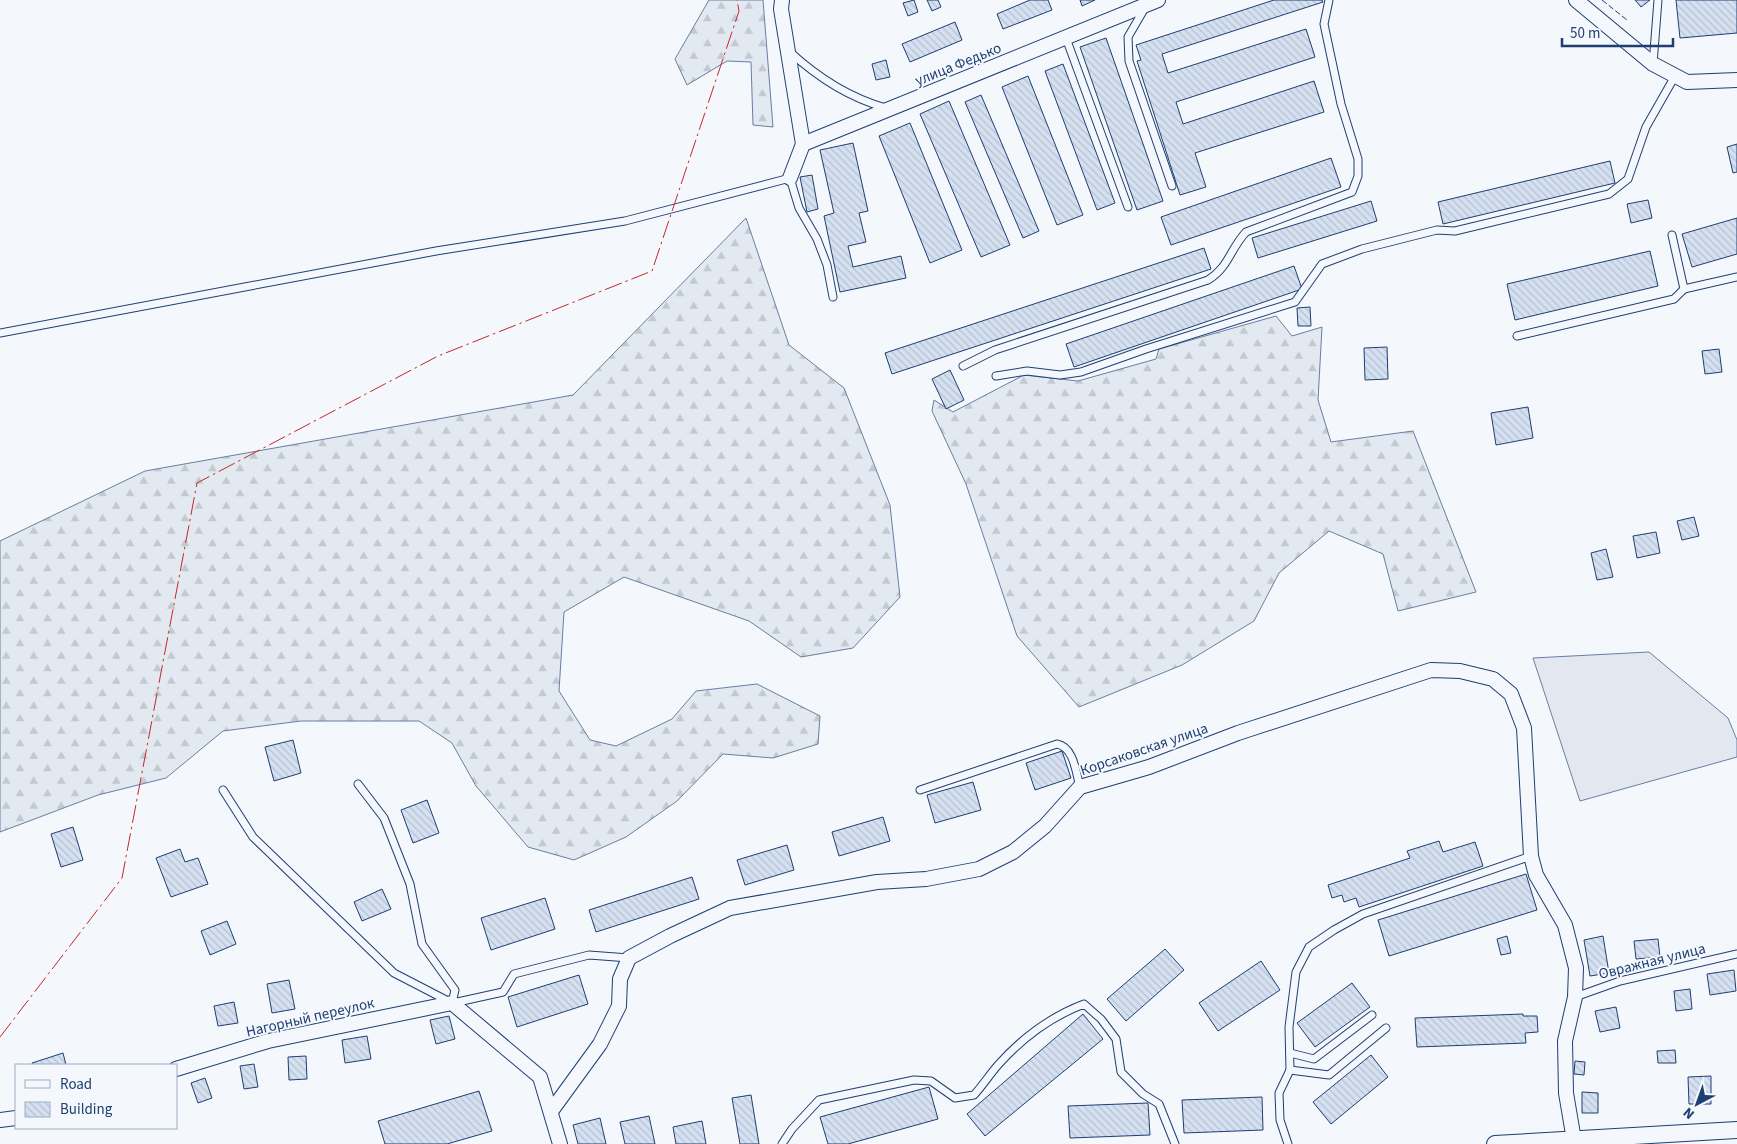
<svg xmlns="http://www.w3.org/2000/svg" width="1737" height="1144" font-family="'Source Sans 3',sans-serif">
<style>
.forest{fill:url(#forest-firs);stroke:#687fa3}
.parking{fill:#e3e8f0;stroke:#687fa3}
.building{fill:url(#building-back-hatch);stroke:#1d3f73}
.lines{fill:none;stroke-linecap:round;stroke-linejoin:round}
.service-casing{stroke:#1d3f73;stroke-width:9}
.minor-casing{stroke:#1d3f73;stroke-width:16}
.tertiary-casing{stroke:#1d3f73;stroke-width:18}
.service{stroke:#f4f7fb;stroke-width:7}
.minor{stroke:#f4f7fb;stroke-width:14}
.tertiary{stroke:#f4f7fb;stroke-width:16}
.fence{stroke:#1d3f73;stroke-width:1;stroke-dasharray:6 2.5;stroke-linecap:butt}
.power{stroke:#c62828;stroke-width:1;stroke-dasharray:18 4 2.5 4;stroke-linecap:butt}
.labels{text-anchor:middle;stroke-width:4;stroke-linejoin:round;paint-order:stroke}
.street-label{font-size:15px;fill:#1d3f73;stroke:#f4f7fb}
</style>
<defs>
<pattern id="forest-firs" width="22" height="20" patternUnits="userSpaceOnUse" patternTransform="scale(1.25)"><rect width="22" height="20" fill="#e3e9f0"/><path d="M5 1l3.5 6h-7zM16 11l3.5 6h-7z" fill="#c2c9d1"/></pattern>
<pattern id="building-back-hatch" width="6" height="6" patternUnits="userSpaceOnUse" patternTransform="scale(1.25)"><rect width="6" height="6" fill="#d5e0f0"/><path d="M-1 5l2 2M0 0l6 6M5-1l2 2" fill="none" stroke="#b6c1d1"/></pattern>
</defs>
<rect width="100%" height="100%" fill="#f4f7fb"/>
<g class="forest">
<path d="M709,0H763L773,127L753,125L751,62L727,61L687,85L675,59Z"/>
<path d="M746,218L789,345L844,388L890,505L900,597L853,648L801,657L749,621L624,577L564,612L559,691L590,740L616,746L672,719L696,691L757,684L820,716L818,744L773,758L723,754L677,801L626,837L574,860L528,847L476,786L452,743L419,721H301L223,731L166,778L98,795L0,832V541L145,471L573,395Z"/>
<path d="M1276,316L1292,336L1322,327L1318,400L1331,442L1413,431L1476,592L1398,611L1383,554L1329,531L1279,573L1254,621L1182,665L1079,707L1017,636L966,484L932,411L934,400L953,412L1024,375L1078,381L1156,359L1159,349Z"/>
</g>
<path class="parking" d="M1649,652L1728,718L1737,740V757L1580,801L1533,658Z"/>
<g class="building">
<path d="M914,0L918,12L908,16L903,3Z"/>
<path d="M927,0H938L941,7L932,11Z"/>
<path d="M1030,0H1048L1052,10L1003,29L997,14Z"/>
<path d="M1080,0H1095L1082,6Z"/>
<path d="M1274,0H1322L1323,2L1162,54L1168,73L1306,29L1315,57L1176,102L1183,124L1314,81L1324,112L1195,153L1206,187L1180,195L1137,61L1141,60L1136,45Z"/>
<path d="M1635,0H1650L1641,7Z"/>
<path d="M1676,0H1737V33L1680,38Z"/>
<path d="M955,22L962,40L910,62L902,44Z"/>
<path d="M1106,38L1163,201L1137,210L1080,47Z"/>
<path d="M886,60L890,77L876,80L872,64Z"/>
<path d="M1063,64L1115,203L1097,210L1045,71Z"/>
<path d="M1028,76L1083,215L1057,225L1002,87Z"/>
<path d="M981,95L1039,231L1023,238L965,102Z"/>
<path d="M949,101L1010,245L981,257L920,114Z"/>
<path d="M910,123L962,250L930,263L879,136Z"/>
<path d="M853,143L868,211L859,213L866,242L848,246L853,267L901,256L906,278L840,292L824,216L834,213L820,150Z"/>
<path d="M1737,144V172L1733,173L1727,147Z"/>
<path d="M1331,158L1341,187L1171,245L1161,217Z"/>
<path d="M1610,161L1615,183L1443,224L1438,202Z"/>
<path d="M812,175L818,209L807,212L800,177Z"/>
<path d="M1648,200L1652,218L1631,223L1627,204Z"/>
<path d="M1371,201L1377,221L1258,258L1252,238Z"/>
<path d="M1737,218V254L1692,267L1682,234Z"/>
<path d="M1204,248L1211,269L892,374L885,353Z"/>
<path d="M1650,251L1658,286L1515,320L1507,284Z"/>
<path d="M1294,266L1302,289L1074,367L1066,344Z"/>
<path d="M1310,307L1311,326H1298L1297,308Z"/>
<path d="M1387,347L1388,379L1365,380L1364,348Z"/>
<path d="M1719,349L1722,372L1705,374L1702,351Z"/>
<path d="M950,370L964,400L946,409L932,379Z"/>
<path d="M1528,407L1533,438L1496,445L1491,413Z"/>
<path d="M1694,517L1699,536L1682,540L1677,521Z"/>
<path d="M1656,532L1660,553L1637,558L1633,536Z"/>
<path d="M1606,549L1613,577L1597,580L1591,553Z"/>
<path d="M293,740L301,773L274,781L265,747Z"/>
<path d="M1062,751L1071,778L1035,790L1026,763Z"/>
<path d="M973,782L981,810L935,823L927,795Z"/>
<path d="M427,800L439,833L413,843L401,810Z"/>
<path d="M883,817L890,841L839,856L832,832Z"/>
<path d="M73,827L83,860L61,867L51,834Z"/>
<path d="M1439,841L1443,852L1475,842L1483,866L1359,907L1356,898L1344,902L1342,895L1332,898L1328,885L1410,858L1407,851Z"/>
<path d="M787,845L794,870L745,885L737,860Z"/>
<path d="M180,849L185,862L198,858L208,884L171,897L156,858Z"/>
<path d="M1526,874L1537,910L1389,956L1378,920Z"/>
<path d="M692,877L699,899L596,932L589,910Z"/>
<path d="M382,889L391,909L362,921L354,902Z"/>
<path d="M545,898L555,929L491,950L481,918Z"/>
<path d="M227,921L236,944L210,955L201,931Z"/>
<path d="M1507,936L1511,953L1501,955L1497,939Z"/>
<path d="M1603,936L1609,973L1590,976L1584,940Z"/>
<path d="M1658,939L1660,957L1636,959L1634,941Z"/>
<path d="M1165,949L1184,970L1126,1021L1107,999Z"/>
<path d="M1261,961L1280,990L1218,1031L1199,1003Z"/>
<path d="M1734,970L1736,991L1710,995L1707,974Z"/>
<path d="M579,975L588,1004L517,1027L508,997Z"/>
<path d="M289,980L295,1009L272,1013L267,984Z"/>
<path d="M1352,983L1370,1007L1315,1047L1297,1023Z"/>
<path d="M1690,989L1692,1009L1676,1011L1674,991Z"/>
<path d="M234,1002L238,1023L218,1026L214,1006Z"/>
<path d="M1616,1007L1620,1028L1600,1032L1595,1011Z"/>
<path d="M1083,1014L1103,1039L985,1136L967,1114Z"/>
<path d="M1523,1014V1016H1537L1538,1032L1525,1033L1526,1043L1417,1047L1415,1018Z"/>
<path d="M449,1016L455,1039L436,1044L430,1020Z"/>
<path d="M367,1036L371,1059L345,1063L342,1040Z"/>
<path d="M1675,1050L1676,1063H1658L1657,1051Z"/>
<path d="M63,1053L66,1065H33L32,1063Z"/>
<path d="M1371,1055L1388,1077L1331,1124L1313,1102Z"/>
<path d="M306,1056L307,1079L289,1080L288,1057Z"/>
<path d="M1575,1061L1585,1062L1584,1075L1574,1074Z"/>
<path d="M254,1064L258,1087L244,1089L240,1066Z"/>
<path d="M1711,1076V1104H1689L1688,1077Z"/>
<path d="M205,1078L212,1098L198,1103L191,1083Z"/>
<path d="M929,1087L938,1119L848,1144H828L820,1117Z"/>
<path d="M479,1091L492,1131L447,1144H385L378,1121Z"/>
<path d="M1582,1092L1598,1093V1113H1582Z"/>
<path d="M751,1095L759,1144H740L732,1098Z"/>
<path d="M1262,1097L1263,1130L1184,1133L1182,1100Z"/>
<path d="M1148,1103L1150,1135L1070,1138L1068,1106Z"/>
<path d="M649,1116L655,1144H625L620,1122Z"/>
<path d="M600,1118L606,1144H578L573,1125Z"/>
<path d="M702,1121L706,1144H676L673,1127Z"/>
</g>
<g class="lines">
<g class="service-casing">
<g id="service">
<path d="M1146,6L1128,37L1129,61L1172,186"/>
<path d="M1066,38L1128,207"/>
<path d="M789,51C816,76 850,98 886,108"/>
<path d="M1653,64L1658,0"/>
<path d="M1672,235L1684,289L1737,277"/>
<path d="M0,333L436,251L625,221L790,178L799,208L817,239L827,265L833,297"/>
<path d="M1517,336L1674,299L1684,289"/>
<path d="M963,366L995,350L1208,280C1229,267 1230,249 1246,232L1352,192L1358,176V159L1341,104L1324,24L1329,0"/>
<path d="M996,376L1027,371L1060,375L1081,372L1146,349L1295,302L1322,264L1362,249L1437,230L1455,231L1609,194L1628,179L1646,127L1675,76"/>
<path d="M223,790L253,837L394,973L452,1003L455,990L422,944L410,884L384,818L358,784"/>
<path d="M920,790L1057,744C1074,747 1076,773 1080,787"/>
<path d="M1575,997L1620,981L1737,954"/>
<path d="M453,1003L503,992L514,974L589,955L629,958"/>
<path d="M1290,1053L1314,1059L1372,1015"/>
<path d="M1290,1070L1329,1075L1386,1028"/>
<path d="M782,1144L792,1129L819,1100L914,1080L931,1081L955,1098L974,1095C983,1085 990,1074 998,1065C1022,1038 1050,1017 1084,1004L1101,1019L1116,1039L1121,1072L1143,1094L1159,1104L1175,1144"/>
<path d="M1288,1144L1280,1120L1279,1093L1290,1070L1289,1027L1296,972L1309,947L1334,930L1363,914L1531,856"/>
</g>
</g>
<g class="minor-casing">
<g id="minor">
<path d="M782,0L781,9L803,144"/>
<path d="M1576,0L1653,64L1687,82L1737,80"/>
<path d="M790,178L803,144L1158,0"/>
<path d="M176,1069L268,1041L452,1003L540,1077L560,1144"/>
<path d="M552,1110L600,1044L619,1006L620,979L629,958L670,936L730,908L877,882L926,879L979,869L1013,852L1045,826L1080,787L1149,767L1238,733L1431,670L1460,671L1493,679L1511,694L1524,728L1531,856L1536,875L1565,925L1576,968L1575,997L1565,1041L1566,1093L1574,1140"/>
<path d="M0,1120L16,1118"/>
</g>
</g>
<g class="tertiary-casing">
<path id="tertiary" d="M1495,1144L1737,1130"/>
</g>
<use href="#service" class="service"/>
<use href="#minor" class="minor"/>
<use href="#tertiary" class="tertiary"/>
<path class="fence" d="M1602,0L1627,20"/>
<path class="power" d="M0,1037L122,878L197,483L438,356L652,271L739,11L737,0"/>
</g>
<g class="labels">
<g class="street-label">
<text transform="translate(958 64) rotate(-22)" y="5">улица Федько</text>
<text transform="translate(1144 749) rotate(-19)" y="5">Корсаковская улица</text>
<text transform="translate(1652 961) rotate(-14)" y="5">Овражная улица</text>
<text transform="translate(310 1017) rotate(-13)" y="5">Нагорный переулок</text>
</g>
</g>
<rect x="15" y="1064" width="162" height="65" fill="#f4f7fb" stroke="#9eadc5"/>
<rect x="25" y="1080" width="25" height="8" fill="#f4f7fb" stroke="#9eadc5"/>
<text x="60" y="1089" font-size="15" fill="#1d3f73">Road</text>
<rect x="25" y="1102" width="25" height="15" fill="url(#building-back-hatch)" stroke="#9eadc5"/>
<text x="60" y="1114" font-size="15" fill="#1d3f73">Building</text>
<g transform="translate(1697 1104) rotate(221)" stroke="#f4f7fb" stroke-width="4" paint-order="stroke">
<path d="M0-4L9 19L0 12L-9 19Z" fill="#1d3f73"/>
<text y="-8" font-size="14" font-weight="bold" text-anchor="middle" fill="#1d3f73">N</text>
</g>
<path d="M1562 38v8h111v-8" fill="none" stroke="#1d3f73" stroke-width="2.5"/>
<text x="1570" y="38" font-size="15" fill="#1d3f73" stroke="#f4f7fb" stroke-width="4" paint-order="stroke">50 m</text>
</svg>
